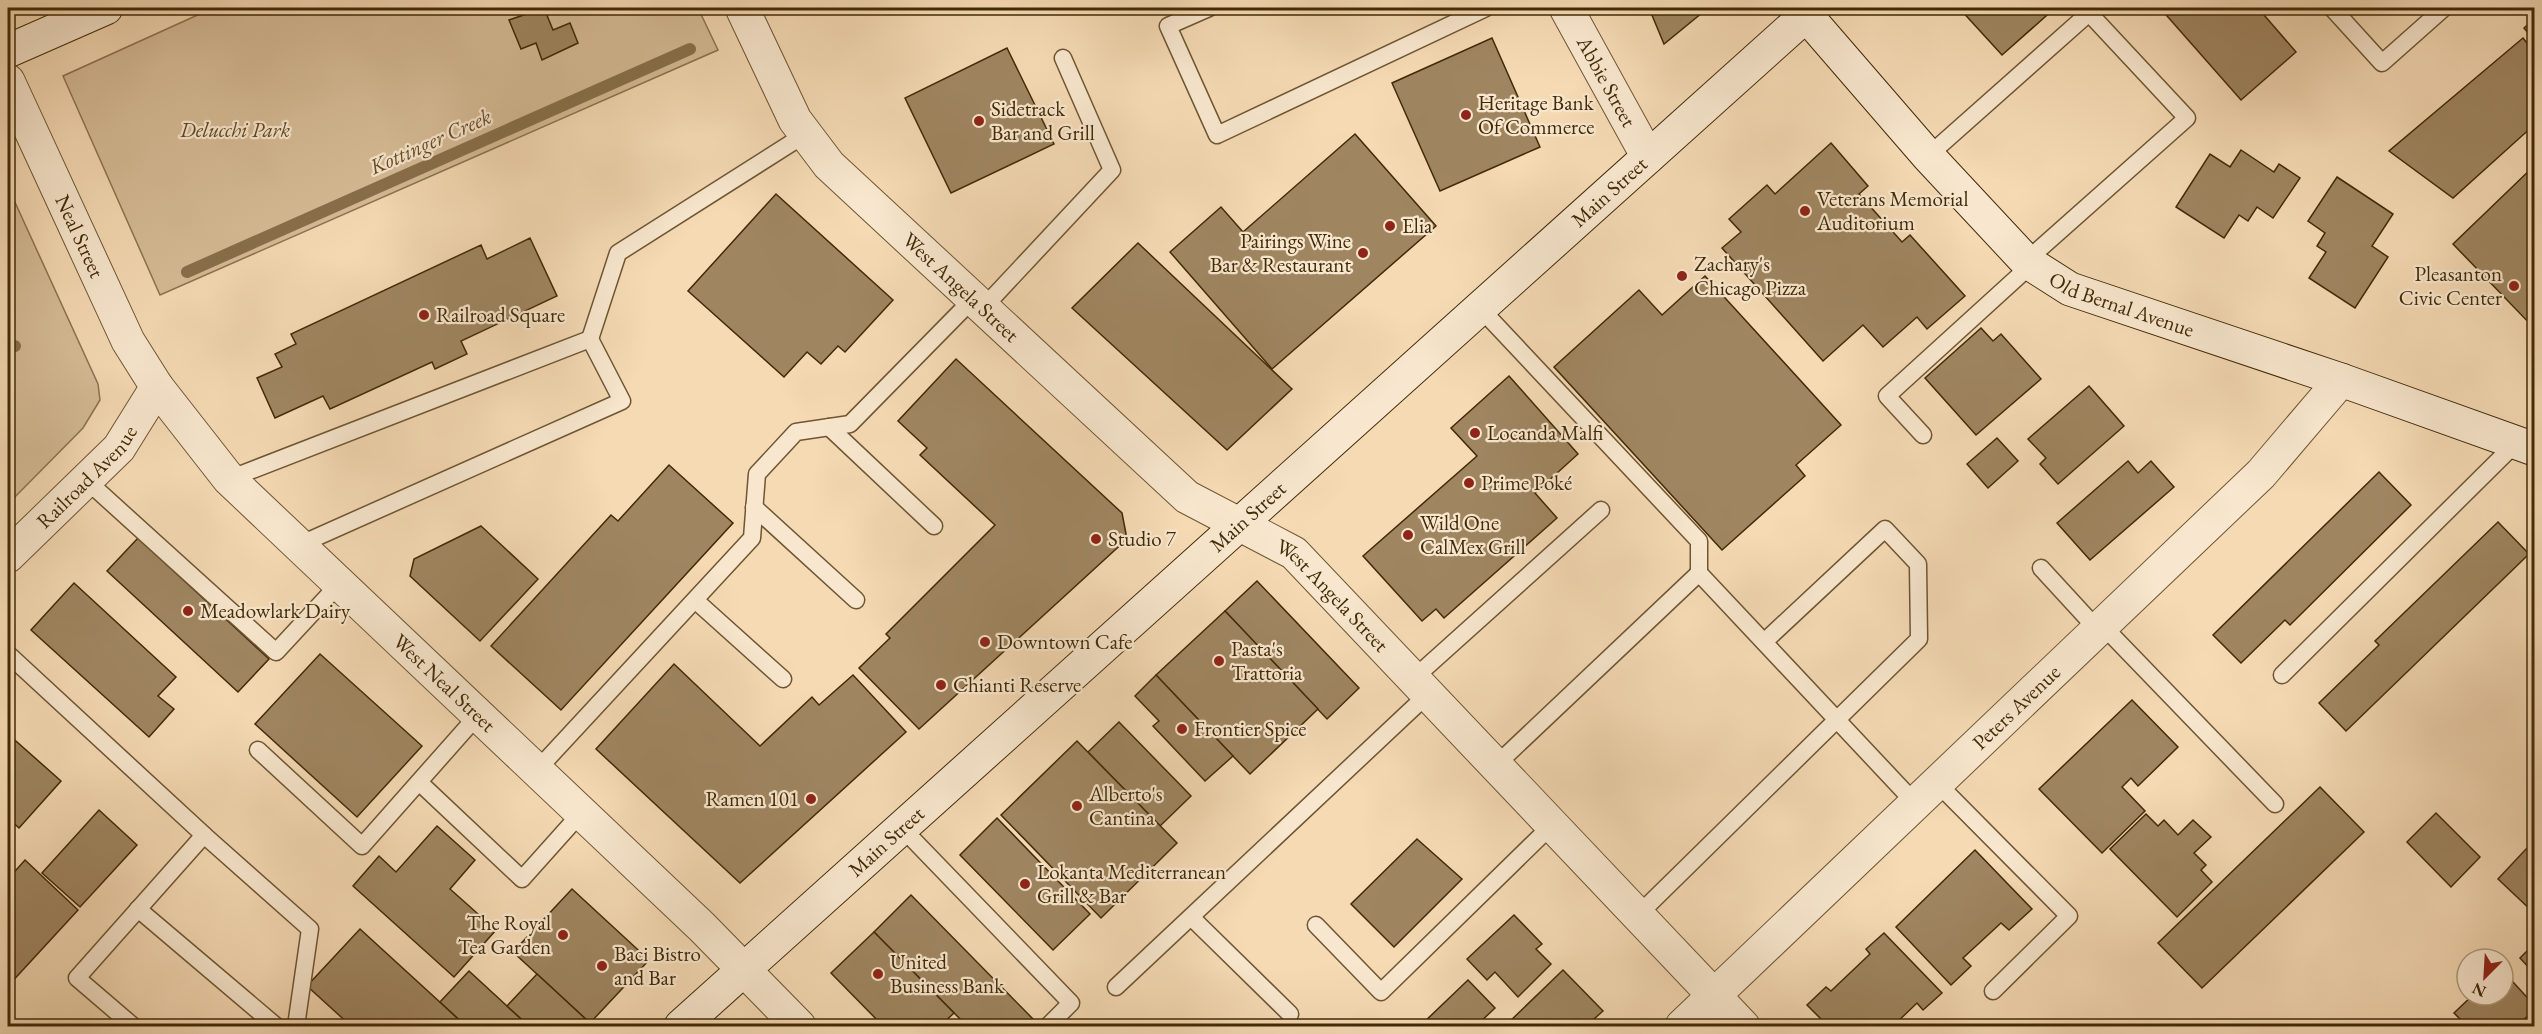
<svg xmlns="http://www.w3.org/2000/svg" width="2542" height="1034" font-family="'EB Garamond',serif">
<style>
.green{fill:#d6bc97;stroke:#8c734f;stroke-width:1.5}
.lines{fill:none;stroke-linecap:round;stroke-linejoin:round}
.stream{stroke:#88704b;stroke-width:12}
.building{fill:#9f8661;stroke:#412a07;stroke-width:1.5}
.lane-casing{stroke:#6e5632;stroke-width:19}
.street-casing{stroke:#6e5632;stroke-width:35}
.secondary-casing{stroke:#412a07;stroke-width:35}
.lane{stroke:#f8e7ce;stroke-width:16}
.street{stroke:#f8e7ce;stroke-width:33}
.secondary{stroke:#f8e7ce;stroke-width:33}
.poi-dot{fill:#8f2418;stroke:#f8e7ce;stroke-width:2}
.labels{text-anchor:middle;stroke-width:4.5;stroke-linejoin:round;paint-order:stroke}
.street-label{font-size:21px;fill:#412a07;stroke:#f8e7ce}
.poi-label{font-size:21px;fill:#412a07;stroke:#f8e7ce;text-anchor:start}
.park-label{font-size:21px;font-style:italic;fill:#5f4724;stroke:#f8e7ce}
.water-label{font-size:22px;font-style:italic;fill:#654d29;stroke:#f8e7ce}
</style>
<rect width="100%" height="100%" fill="#f5dab4"/>
<filter id="stains"><feTurbulence type="fractalNoise" baseFrequency=".00333" numOctaves="4"/><feColorMatrix values="0 0 0 0 .2 0 0 0 0 .09 0 0 0 0 .02 0 0 0 .5 -.17"/></filter>
<radialGradient id="worn" r=".72"><stop offset=".6" stop-color="#630" stop-opacity="0"/><stop offset="1" stop-color="#630" stop-opacity=".3"/></radialGradient>
<g class="green">
<path d="M213,8H698L718,50L160,295L63,76Z"/>
<path d="M8,187L98,384L100,400L83,428L8,504Z"/>
</g>
<g class="lines">
<g class="stream">
<path d="M187,272L690,49"/>
<path d="M8,349L15,346"/>
</g>
</g>
<g class="building">
<path d="M544,8L553,30L570,23L578,43L542,60L536,43L521,49L509,20Z"/>
<path d="M1649,8H1708L1664,44Z"/>
<path d="M1959,8H2055L2002,55Z"/>
<path d="M2160,8H2258L2296,52L2241,100Z"/>
<path d="M2534,19V40L2524,28Z"/>
<path d="M1492,38L1540,147L1440,191L1392,83Z"/>
<path d="M2523,38L2534,52V125L2453,198L2389,151Z"/>
<path d="M1007,48L1054,144L951,193L905,98Z"/>
<path d="M1355,134L1436,226L1272,369L1170,252L1221,207L1243,232Z"/>
<path d="M1831,143L1868,186L1859,194L1902,242L1910,235L1965,296L1927,329L1917,317L1883,347L1863,325L1823,361L1722,248L1741,232L1729,219L1767,185L1775,194Z"/>
<path d="M2241,150L2274,172L2279,164L2300,178L2273,218L2257,207L2248,221L2239,215L2224,238L2176,207L2210,154L2230,167Z"/>
<path d="M2534,166V328L2453,244Z"/>
<path d="M2337,177L2393,214L2372,246L2388,257L2355,308L2309,278L2326,252L2317,246L2325,233L2308,221Z"/>
<path d="M776,194L893,300L845,352L838,346L821,364L807,352L784,377L688,291Z"/>
<path d="M530,238L557,296L461,341L467,354L435,369L432,362L330,409L323,396L275,418L257,378L282,367L275,354L296,344L291,334L481,245L487,259Z"/>
<path d="M1138,243L1292,389L1227,450L1072,308Z"/>
<path d="M1705,276L1841,425L1796,465L1805,476L1722,550L1554,367L1639,290L1662,315Z"/>
<path d="M1981,328L1993,341L2001,334L2041,379L1976,435L1925,378Z"/>
<path d="M956,359L1122,513L1127,539L919,729L859,668L890,638L886,634L995,525L920,455L927,448L898,421Z"/>
<path d="M1509,376L1578,454L1535,493L1557,518L1444,618L1436,609L1422,621L1363,556L1477,456L1451,428Z"/>
<path d="M2089,386L2124,426L2058,484L2040,464L2046,458L2028,439Z"/>
<path d="M1997,438L2018,461L1988,488L1967,464Z"/>
<path d="M2128,461L2138,473L2151,461L2174,487L2090,560L2057,523Z"/>
<path d="M669,465L733,523L561,710L491,646L611,515L618,521Z"/>
<path d="M2379,472L2411,505L2290,625L2285,620L2241,663L2213,635Z"/>
<path d="M2498,522L2529,554L2346,731L2319,703L2379,645L2375,641Z"/>
<path d="M481,526L538,579L480,641L410,576L414,559Z"/>
<path d="M138,538L269,659L238,692L107,571Z"/>
<path d="M1257,581L1359,688L1327,719L1225,611Z"/>
<path d="M74,583L176,677L158,696L174,709L149,737L31,630Z"/>
<path d="M1225,611L1318,709L1250,774L1156,675Z"/>
<path d="M320,654L422,746L357,817L255,724Z"/>
<path d="M674,664L760,746L812,697L819,705L853,675L906,732L740,883L596,749Z"/>
<path d="M1156,675L1233,756L1205,781L1153,726L1159,721L1135,696Z"/>
<path d="M2132,700L2178,747L2138,786L2131,778L2122,787L2145,811L2102,853L2039,789Z"/>
<path d="M1119,722L1191,796L1160,826L1088,752Z"/>
<path d="M8,734L61,781L19,828L8,818Z"/>
<path d="M1077,741L1177,843L1101,918L1001,815Z"/>
<path d="M2320,787L2364,832L2202,988L2158,943Z"/>
<path d="M99,810L137,845L80,907L42,873Z"/>
<path d="M2436,813L2480,857L2451,887L2407,842Z"/>
<path d="M2146,814L2158,826L2164,820L2178,835L2193,820L2211,837L2194,853L2206,865L2201,870L2212,882L2177,917L2110,849Z"/>
<path d="M997,818L1090,914L1053,950L960,855Z"/>
<path d="M437,826L475,860L450,889L496,930L454,977L353,886L379,856L396,872Z"/>
<path d="M1417,839L1462,879L1394,947L1351,904Z"/>
<path d="M2527,848L2534,855V913L2498,879Z"/>
<path d="M1975,850L2032,909L2009,930L2001,923L1963,958L1971,966L1951,985L1896,927Z"/>
<path d="M25,860L78,910L8,986V879Z"/>
<path d="M572,889L649,960L590,1023L513,952Z"/>
<path d="M911,895L1033,1019L1025,1026H967L874,932Z"/>
<path d="M1514,915L1542,944L1536,949L1551,964L1518,997L1495,972L1487,980L1467,959Z"/>
<path d="M360,929L466,1026H351L307,986Z"/>
<path d="M874,932L954,1013L940,1026H883L831,973Z"/>
<path d="M1884,933L1942,993L1923,1010L1917,1003L1893,1026H1828L1807,1005L1826,987L1831,991L1870,954L1866,949Z"/>
<path d="M2534,944V973L2520,958Z"/>
<path d="M1563,970L1603,1011L1586,1026H1505Z"/>
<path d="M469,971L507,1006L529,1026H466L440,1002Z"/>
<path d="M2503,971L2534,1005V1010L2517,1026H2467L2454,1013L2473,995H2503Z"/>
<path d="M537,974L590,1023L587,1026H529L507,1006Z"/>
<path d="M1468,980L1495,1008L1476,1026H1420Z"/>
</g>
<g class="lines">
<g class="lane-casing">
<g id="lane">
<path d="M1209,8L1168,26L1217,135L1486,8"/>
<path d="M2332,8L2382,63L2444,8"/>
<path d="M1928,156L2089,13L2187,118L2026,261"/>
<path d="M983,308L1112,170L1063,58"/>
<path d="M1480,308L1699,541V573"/>
<path d="M590,339L618,253L804,135"/>
<path d="M829,427L934,526"/>
<path d="M1923,435L1887,396L2031,265"/>
<path d="M85,479L276,652L340,583"/>
<path d="M229,479L590,339L622,401L299,545"/>
<path d="M754,507L856,600"/>
<path d="M2041,568L2098,630"/>
<path d="M695,600L783,679"/>
<path d="M2103,626L2275,804"/>
<path d="M8,654L204,835"/>
<path d="M2282,675L2517,442"/>
<path d="M1413,679L1601,510"/>
<path d="M258,750L362,846L478,715"/>
<path d="M1495,766L1699,573L1915,803"/>
<path d="M537,770L752,538L757,474L796,432L850,424L973,299"/>
<path d="M419,782L522,879L581,813"/>
<path d="M1937,783L2069,916L1993,991"/>
<path d="M901,827L1071,1003L1048,1026"/>
<path d="M138,909L276,1026"/>
<path d="M1638,915L1919,639L1918,564L1885,529L1764,642"/>
<path d="M1191,917L1290,1014"/>
<path d="M1316,925L1381,992L1552,825"/>
<path d="M1116,987L1428,694"/>
<path d="M133,1026L77,978L204,835L310,929L296,1026"/>
</g>
</g>
<g class="street-casing">
<g id="street">
<path id="s1" d="M742,8L795,120L829,165L1187,497L1294,553L1743,1026"/>
<path id="s2" d="M1566,8L1648,157"/>
<path id="s3" d="M8,81L128,341L157,387L229,479L702,927L799,1026"/>
<path id="s4" d="M8,556L119,448L157,387"/>
<path id="s5" d="M1682,1026L2261,474L2341,380"/>
</g>
</g>
<g class="secondary-casing">
<g id="secondary">
<path id="s6" d="M1806,15L1928,156L2026,261L2070,289L2341,380L2534,449"/>
<path d="M8,51L106,8"/>
<path id="s7" d="M681,1026L1814,8"/>
</g>
</g>
<use href="#lane" class="lane"/>
<use href="#street" class="street"/>
<use href="#secondary" class="secondary"/>
</g>
<g class="poi-dot">
<circle cx="1466" cy="115" r="6"/>
<circle cx="979" cy="121" r="6"/>
<circle cx="1805" cy="211" r="6"/>
<circle cx="1390" cy="226" r="6"/>
<circle cx="1363" cy="253" r="6"/>
<circle cx="1682" cy="276" r="6"/>
<circle cx="2514" cy="286" r="6"/>
<circle cx="424" cy="315" r="6"/>
<circle cx="1475" cy="433" r="6"/>
<circle cx="1469" cy="483" r="6"/>
<circle cx="1408" cy="535" r="6"/>
<circle cx="1096" cy="539" r="6"/>
<circle cx="188" cy="611" r="6"/>
<circle cx="985" cy="642" r="6"/>
<circle cx="1219" cy="661" r="6"/>
<circle cx="941" cy="685" r="6"/>
<circle cx="1182" cy="729" r="6"/>
<circle cx="811" cy="799" r="6"/>
<circle cx="1077" cy="806" r="6"/>
<circle cx="1025" cy="884" r="6"/>
<circle cx="563" cy="935" r="6"/>
<circle cx="602" cy="966" r="6"/>
<circle cx="878" cy="974" r="6"/>
</g>
<g class="labels">
<g class="street-label">
<text dy="7" stroke="none"><textPath href="#s2" startOffset="84">Abbie Street</textPath></text>
<text dy="7" stroke="none"><textPath href="#s7" startOffset="1248">Main Street</textPath></text>
<text dy="7" stroke="none"><textPath href="#s3" startOffset="171">Neal Street</textPath></text>
<text dy="7" stroke="none"><textPath href="#s1" startOffset="360">West Angela Street</textPath></text>
<text dy="7" stroke="none"><textPath href="#s6" startOffset="436">Old Bernal Avenue</textPath></text>
<text dy="7" stroke="none"><textPath href="#s4" startOffset="112">Railroad Avenue</textPath></text>
<text dy="7" stroke="none"><textPath href="#s7" startOffset="762">Main Street</textPath></text>
<text dy="7" stroke="none"><textPath href="#s1" startOffset="846">West Angela Street</textPath></text>
<text dy="7" stroke="none"><textPath href="#s3" startOffset="754">West Neal Street</textPath></text>
<text dy="7" stroke="none"><textPath href="#s5" startOffset="462">Peters Avenue</textPath></text>
<text dy="7" stroke="none"><textPath href="#s7" startOffset="276">Main Street</textPath></text>
</g>
<g class="poi-label">
<text x="1478" y="110">Heritage Bank<tspan x="1478" dy="24">Of Commerce</tspan></text>
<text x="991" y="116">Sidetrack<tspan x="991" dy="24">Bar and Grill</tspan></text>
<text x="1817" y="206">Veterans Memorial<tspan x="1817" dy="24">Auditorium</tspan></text>
<text x="1402" y="233">Elia</text>
<text x="1351" y="248" text-anchor="end">Pairings Wine<tspan x="1351" dy="24">Bar &amp; Restaurant</tspan></text>
<text x="1694" y="271">Zachary's<tspan x="1694" dy="24">Chicago Pizza</tspan></text>
<text x="2502" y="281" text-anchor="end">Pleasanton<tspan x="2502" dy="24">Civic Center</tspan></text>
<text x="436" y="322">Railroad Square</text>
<text x="1487" y="440">Locanda Malfi</text>
<text x="1481" y="490">Prime Poké</text>
<text x="1420" y="530">Wild One<tspan x="1420" dy="24">CalMex Grill</tspan></text>
<text x="1108" y="546">Studio 7</text>
<text x="200" y="618">Meadowlark Dairy</text>
<text x="997" y="649">Downtown Cafe</text>
<text x="1231" y="656">Pasta's<tspan x="1231" dy="24">Trattoria</tspan></text>
<text x="953" y="692">Chianti Reserve</text>
<text x="1194" y="736">Frontier Spice</text>
<text x="1089" y="801">Alberto's<tspan x="1089" dy="24">Cantina</tspan></text>
<text x="799" y="806" text-anchor="end">Ramen 101</text>
<text x="1037" y="879">Lokanta Mediterranean<tspan x="1037" dy="24">Grill &amp; Bar</tspan></text>
<text x="551" y="930" text-anchor="end">The Royal<tspan x="551" dy="24">Tea Garden</tspan></text>
<text x="614" y="961">Baci Bistro<tspan x="614" dy="24">and Bar</tspan></text>
<text x="890" y="969">United<tspan x="890" dy="24">Business Bank</tspan></text>
</g>
<g class="park-label">
<text x="235" y="137">Delucchi Park</text>
</g>
<g class="water-label">
<text transform="translate(430 141) rotate(-24)" y="8">Kottinger Creek</text>
</g>
</g>
<rect width="2542" height="1034" fill="none" stroke="#f5dab4" stroke-width="30"/>
<rect x="9" y="9" width="2524" height="1016" fill="none" stroke="#412a07" stroke-width="3"/>
<rect x="15" y="15" width="2512" height="1004" fill="none" stroke="#412a07" stroke-width="1.5"/>
<g transform="translate(2485 977) rotate(204)"><circle r="28" fill="#f8e7ce" stroke="#af9b7e" stroke-width="1.5"/>
<path d="M0-4.5L10 22L0 15L-10 22Z" fill="#8f2418"/>
<text y="-9" font-size="16" font-weight="bold" text-anchor="middle" fill="#412a07">N</text>
</g>
<rect width="100%" height="100%" filter="url(#stains)"/>
<rect width="100%" height="100%" fill="url(#worn)"/>
</svg>
